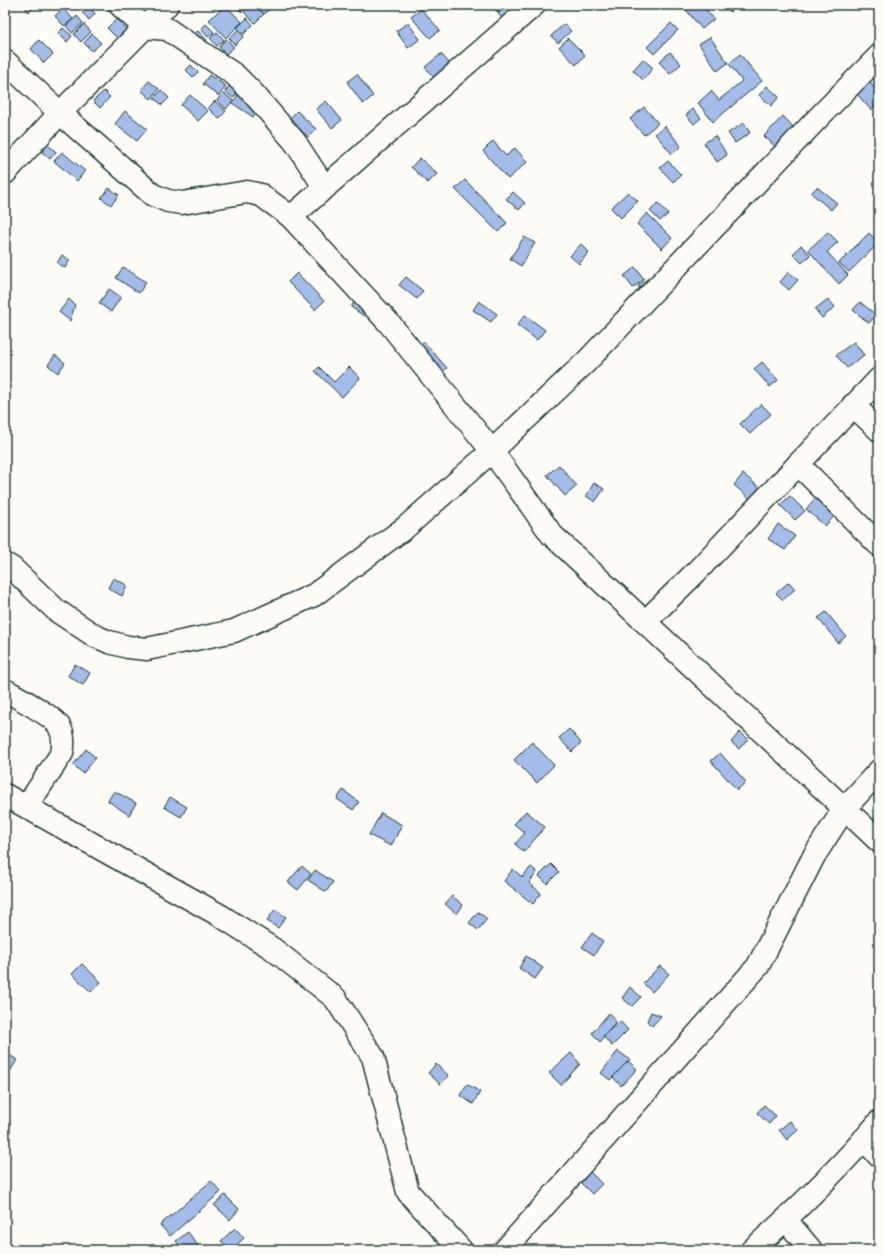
<svg xmlns="http://www.w3.org/2000/svg" width="884" height="1255" font-family="Mynerve,sans-serif">
<style>
.building{fill:#a4bce9;stroke:#1f3d34}
.lines{fill:none;stroke-linecap:round;stroke-linejoin:round}
.minor-casing{stroke:#1f3d34;stroke-width:25}
.minor{stroke:#fdfcf7;stroke-width:22}
</style>
<rect width="100%" height="100%" fill="#fdfcf7"/>
<filter id="ink" filterUnits="userSpaceOnUse"><feTurbulence type="fractalNoise" baseFrequency=".025" numOctaves="2"/><feDisplacementMap in="SourceGraphic" scale="8" xChannelSelector="R" yChannelSelector="G"/><feConvolveMatrix kernelMatrix="1 2 1 2 8 2 1 2 1" color-interpolation-filters="sRGB"/></filter>
<g filter="url(#ink)">
<g class="building">
<path d="M23,5H37L29,12Z"/>
<path d="M225,5L242,22L226,38L209,20Z"/>
<path d="M236,5H248L242,12L235,6Z"/>
<path d="M250,5H254L264,14L255,23L244,12Z"/>
<path d="M255,5H269L272,7L264,14Z"/>
<path d="M493,5H504L505,6L498,13L492,6Z"/>
<path d="M506,5H524L508,24L498,14Z"/>
<path d="M682,5H702L714,19L702,29Z"/>
<path d="M722,5H736L730,12Z"/>
<path d="M89,6L95,14L89,20L82,12Z"/>
<path d="M63,8L73,19L64,26L55,16Z"/>
<path d="M421,9L440,30L430,38L411,17Z"/>
<path d="M77,16L83,23L72,33L66,26Z"/>
<path d="M247,18L253,25L244,34L237,28Z"/>
<path d="M117,19L128,32L119,40L107,28Z"/>
<path d="M408,23L420,39L408,48L396,31Z"/>
<path d="M671,23L678,30L654,54L647,47Z"/>
<path d="M84,24L91,32L81,42L74,34Z"/>
<path d="M206,24L214,32L208,37L201,29Z"/>
<path d="M564,24L571,31L558,43L551,36Z"/>
<path d="M63,28L72,36L67,42L58,33Z"/>
<path d="M238,30L244,36L235,45L229,38Z"/>
<path d="M198,31L207,40L202,45L193,35Z"/>
<path d="M217,32L224,40L217,46L210,38Z"/>
<path d="M92,34L101,43L92,51L84,43Z"/>
<path d="M710,37L728,63L717,71L699,44Z"/>
<path d="M568,38L585,55L576,65L559,47Z"/>
<path d="M226,39L234,47L226,54L219,47Z"/>
<path d="M39,40L53,54L44,63L31,49Z"/>
<path d="M670,52L681,64L670,74L659,62Z"/>
<path d="M441,54L452,66L436,80L425,67Z"/>
<path d="M740,54L762,81L713,122L698,103L711,91L719,100L742,81L729,64Z"/>
<path d="M643,59L653,68L643,80L633,70Z"/>
<path d="M191,65L198,72L193,77L186,70Z"/>
<path d="M357,74L373,96L363,104L347,82Z"/>
<path d="M209,75L226,86L219,96L203,84Z"/>
<path d="M149,81L159,89L151,99L141,90Z"/>
<path d="M234,81L242,89L233,98L225,91Z"/>
<path d="M869,82L879,92V103L871,110L856,93Z"/>
<path d="M767,86L779,97L771,106L759,95Z"/>
<path d="M161,90L169,98L162,105L154,98Z"/>
<path d="M242,90L262,104L253,117L232,103Z"/>
<path d="M104,91L110,97L100,108L93,101Z"/>
<path d="M224,93L233,101L226,109L217,100Z"/>
<path d="M190,95L208,111L198,121L181,105Z"/>
<path d="M215,101L226,111L219,119L208,108Z"/>
<path d="M326,101L342,120L332,128L316,109Z"/>
<path d="M644,107L658,123L644,135L630,119Z"/>
<path d="M693,109L701,118L694,124L686,115Z"/>
<path d="M125,111L147,129L137,141L115,124Z"/>
<path d="M297,111L316,129L308,137L289,119Z"/>
<path d="M783,116L796,130L778,149L764,136Z"/>
<path d="M744,123L750,133L735,143L728,133Z"/>
<path d="M665,126L681,146L672,154L655,134Z"/>
<path d="M715,136L727,155L717,162L704,143Z"/>
<path d="M493,141L506,156L515,148L527,162L508,179L483,151Z"/>
<path d="M48,145L56,152L50,159L42,152Z"/>
<path d="M62,152L85,171L77,181L54,161Z"/>
<path d="M420,158L437,174L428,183L411,167Z"/>
<path d="M668,161L681,175L673,182L660,168Z"/>
<path d="M465,180L507,223L498,232L455,189Z"/>
<path d="M817,187L837,203L831,210L811,193Z"/>
<path d="M109,188L119,195L111,205L101,198Z"/>
<path d="M513,192L525,203L519,210L506,199Z"/>
<path d="M628,192L638,201L621,218L611,208Z"/>
<path d="M658,203L668,214L660,221L650,211Z"/>
<path d="M647,213L672,238L662,249L637,224Z"/>
<path d="M828,232L838,242L827,252L848,275L839,284L808,250Z"/>
<path d="M869,233L879,243L849,272L839,263Z"/>
<path d="M524,237L535,243L521,266L510,259Z"/>
<path d="M581,244L589,252L579,264L570,256Z"/>
<path d="M801,245L810,255L802,263L793,254Z"/>
<path d="M62,255L70,260L65,268L57,263Z"/>
<path d="M123,267L146,282L139,293L116,278Z"/>
<path d="M635,267L644,279L633,288L624,276Z"/>
<path d="M660,269L645,294L638,286Z"/>
<path d="M789,272L798,280L789,290L780,282Z"/>
<path d="M297,273L324,301L315,310L288,282Z"/>
<path d="M406,277L423,291L417,299L399,285Z"/>
<path d="M109,289L121,297L111,312L99,303Z"/>
<path d="M358,296L372,305L364,316L351,307Z"/>
<path d="M69,299L75,305L70,321L59,312Z"/>
<path d="M828,299L835,307L822,318L815,309Z"/>
<path d="M479,301L497,314L491,322L473,310Z"/>
<path d="M860,302L876,315L869,323L853,310Z"/>
<path d="M525,315L545,330L537,340L517,325Z"/>
<path d="M424,342L447,368L435,378L412,352Z"/>
<path d="M854,342L864,355L847,368L836,355Z"/>
<path d="M55,355L65,363L58,373L48,365Z"/>
<path d="M762,362L778,380L770,387L754,369Z"/>
<path d="M319,367L334,382L349,367L360,378L342,397L315,371Z"/>
<path d="M761,404L771,414L750,434L740,424Z"/>
<path d="M559,465L577,486L565,496L547,475Z"/>
<path d="M743,474L760,488L751,500L734,485Z"/>
<path d="M594,483L604,489L595,502L586,496Z"/>
<path d="M790,496L805,511L795,520L780,505Z"/>
<path d="M816,497L836,514L825,526L806,509Z"/>
<path d="M778,524L795,536L785,550L768,539Z"/>
<path d="M113,578L127,585L122,596L108,588Z"/>
<path d="M789,582L795,589L783,600L776,593Z"/>
<path d="M826,612L846,636L838,643L818,618Z"/>
<path d="M75,664L90,673L83,685L68,676Z"/>
<path d="M569,729L581,743L572,752L559,738Z"/>
<path d="M740,732L748,739L739,749L731,742Z"/>
<path d="M532,742L554,765L537,783L514,760Z"/>
<path d="M86,749L96,758L83,773L73,765Z"/>
<path d="M720,753L746,782L737,790L711,761Z"/>
<path d="M343,790L359,802L353,810L337,799Z"/>
<path d="M114,791L136,803L129,815L108,801Z"/>
<path d="M170,797L187,807L181,817L164,807Z"/>
<path d="M526,811L545,827L524,852L515,844L525,833L514,824Z"/>
<path d="M381,813L402,825L391,846L369,835Z"/>
<path d="M551,864L559,872L547,884L539,876Z"/>
<path d="M302,866L311,874L298,890L288,882Z"/>
<path d="M531,867L537,872L529,883L541,893L533,904L504,881L513,869L522,877Z"/>
<path d="M315,870L333,882L326,892L308,880Z"/>
<path d="M452,896L463,905L457,914L445,904Z"/>
<path d="M275,909L286,917L278,928L267,921Z"/>
<path d="M478,912L487,919L478,930L469,923Z"/>
<path d="M592,933L603,941L594,955L582,947Z"/>
<path d="M526,956L543,968L535,979L519,968Z"/>
<path d="M82,964L101,982L91,992L72,974Z"/>
<path d="M660,966L669,974L652,992L643,983Z"/>
<path d="M630,987L641,997L632,1006L622,998Z"/>
<path d="M651,1012L661,1016L652,1026L647,1021Z"/>
<path d="M609,1013L616,1022L600,1042L592,1033Z"/>
<path d="M620,1021L628,1030L612,1046L603,1036Z"/>
<path d="M618,1051L630,1060L610,1080L601,1073Z"/>
<path d="M5,1052L17,1060L9,1073L5,1070Z"/>
<path d="M571,1053L580,1064L561,1085L549,1073Z"/>
<path d="M628,1061L637,1069L621,1086L613,1077Z"/>
<path d="M436,1064L449,1076L440,1084L428,1073Z"/>
<path d="M467,1084L480,1092L473,1104L460,1095Z"/>
<path d="M764,1105L776,1116L769,1124L757,1113Z"/>
<path d="M790,1121L798,1130L787,1140L779,1130Z"/>
<path d="M586,1168L602,1184L592,1194L576,1178Z"/>
<path d="M211,1181L221,1192L170,1236L160,1225Z"/>
<path d="M225,1195L239,1209L230,1220L214,1205Z"/>
<path d="M235,1228L244,1238L231,1250H230L221,1241Z"/>
<path d="M188,1232L201,1250H183L176,1241Z"/>
</g>
<g class="lines">
<g class="minor-casing">
<g id="minor">
<path d="M120,5L144,27L167,29L235,75L252,92L295,142L325,188"/>
<path d="M5,61L60,113L153,195L168,201L182,203L247,192L261,195L291,217L389,323L492,451L552,535L879,841"/>
<path d="M5,173L60,113L167,5"/>
<path d="M291,217L534,5"/>
<path d="M853,405L879,430"/>
<path d="M798,464L879,545"/>
<path d="M5,564L12,568L57,611L95,636L109,642L128,647L147,649L234,631L314,595L406,527L492,451L586,362L817,119L879,56"/>
<path d="M645,622L696,572L879,379"/>
<path d="M5,690C17,697 53,716 59,726C64,734 64,743 62,753L27,806"/>
<path d="M5,795L221,916L273,949L335,998L373,1057L408,1192L461,1250"/>
<path d="M864,1139L879,1156"/>
<path d="M786,1220L811,1250"/>
<path d="M505,1250L758,966L814,856L844,809L879,771"/>
<path d="M752,1250C797,1210 840,1168 879,1122"/>
</g>
</g>
<use href="#minor" class="minor"/>
</g>
</g>
<rect width="884" height="1255" fill="none" stroke="#fdfcf7" stroke-width="20"/>
<rect x="10" y="10" width="864" height="1235" fill="none" stroke="#1f3d34" stroke-width="1.5" filter="url(#ink)"/>
</svg>
